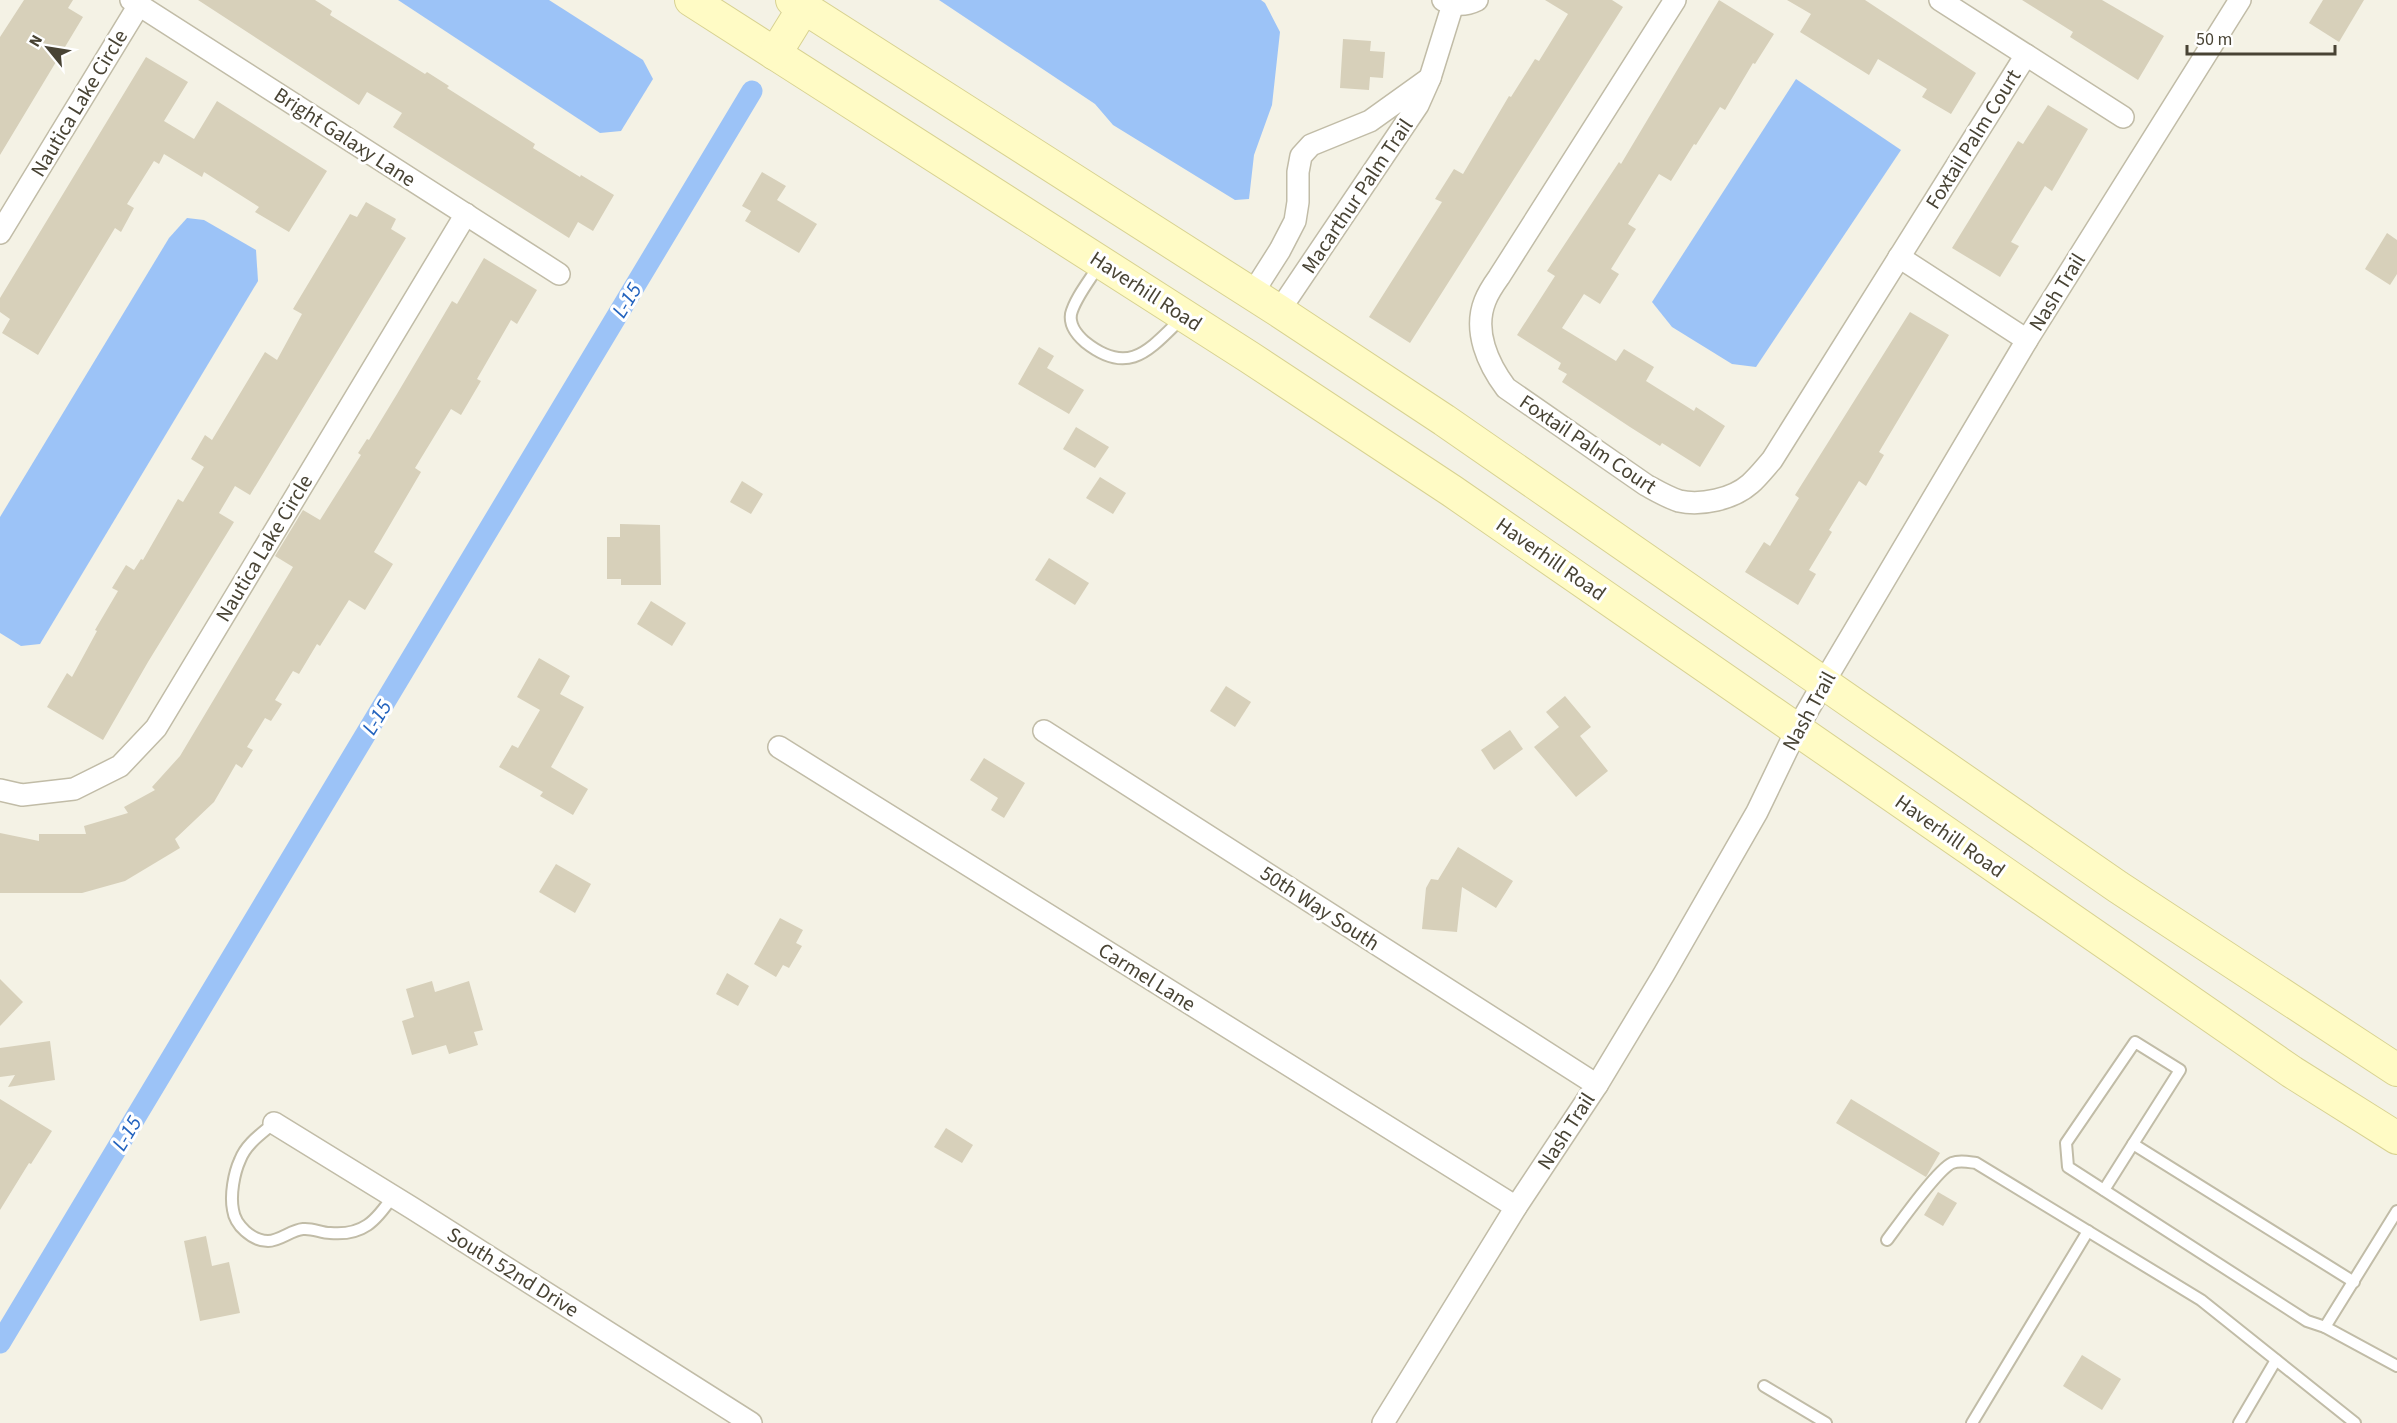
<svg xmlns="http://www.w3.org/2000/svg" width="2397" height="1423" font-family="'Source Sans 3',sans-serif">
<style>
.water{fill:#9cc3f7}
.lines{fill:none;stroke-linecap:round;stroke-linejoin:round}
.canal{stroke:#9cc3f7;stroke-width:21}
.building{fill:#d7d0ba}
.lane-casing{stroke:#c1bca7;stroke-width:14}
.street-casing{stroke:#c1bca7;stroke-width:24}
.secondary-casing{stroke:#d8d291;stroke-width:34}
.lane{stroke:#fff;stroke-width:10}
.street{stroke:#fff;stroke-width:21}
.secondary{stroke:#fffbc5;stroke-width:32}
.labels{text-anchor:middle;stroke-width:6;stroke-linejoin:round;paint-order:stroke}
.street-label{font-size:21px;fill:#484334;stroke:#fff}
.water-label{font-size:22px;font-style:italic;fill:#2363be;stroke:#fff}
</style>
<rect width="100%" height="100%" fill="#f4f2e5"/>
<g class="water">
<path d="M398,0H549L643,60L653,79L621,131L600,133Z"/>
<path d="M939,0H1261L1265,3L1280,32L1272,105L1254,155L1249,199L1235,200L1113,125L1095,104Z"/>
<path d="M1796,79L1901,150L1756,367L1732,364L1672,327L1652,302Z"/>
<path d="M187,218L204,220L256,250L258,281L40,644L21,646L0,633V517L169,238Z"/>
</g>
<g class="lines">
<path class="canal" d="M0,1343L752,91"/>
</g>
<g class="building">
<path d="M24,0H73L68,8L83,17L0,155V37Z"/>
<path d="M198,0H315L332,11L330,15L425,74L427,72L449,86L447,88L535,144L533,148L580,177L581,175L614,195L593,231L578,222L569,238L393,127L402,113L367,92L359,105Z"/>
<path d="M1545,0H1612L1623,7L1410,343L1369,317L1442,202L1435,199L1454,169L1463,174L1509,96L1511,97L1535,59L1539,61L1568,14Z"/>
<path d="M1719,0L1774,34L1755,64L1753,63L1725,110L1720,107L1696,145L1694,144L1671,181L1659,174L1628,224L1636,229L1611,269L1619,274L1600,304L1584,294L1562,328L1616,361L1624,349L1654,367L1646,381L1694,411L1696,407L1725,426L1700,467L1662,443L1660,446L1630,427L1562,382L1567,374L1558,369L1561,363L1517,335L1555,276L1547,271L1619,162L1621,164Z"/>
<path d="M1787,0H1865L1976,73L1951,114L1922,97L1927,89L1878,59L1869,75L1800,32L1811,14Z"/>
<path d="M2022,0H2102L2164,36L2138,80L2070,37L2073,32Z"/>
<path d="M2323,0H2364L2339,42L2309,23Z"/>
<path d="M1343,39L1371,41L1370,51L1385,52L1383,78L1370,77L1369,90L1340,88Z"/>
<path d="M146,57L188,82L164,121L194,139L217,101L327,171L289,232L255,212L259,207L204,172L202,177L164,154L159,164L154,161L127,204L134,208L121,232L115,228L38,355L2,333L10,319L0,312V298Z"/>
<path d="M2048,105L2088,129L2052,191L2045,186L2011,242L2019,246L2000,277L1952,248L2018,141L2023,144Z"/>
<path d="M762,172L786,186L777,200L817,224L799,253L745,221L751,211L742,206Z"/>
<path d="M366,202L396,219L391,229L406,238L250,495L235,486L219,513L234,522L148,662L103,740L47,707L67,673L72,677L97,631L95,630L118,591L112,588L126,565L134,570L141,559L143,560L178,499L183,502L204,467L191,459L205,435L212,440L265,352L277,360L302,314L293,309L350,214L357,217Z"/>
<path d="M2387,233L2397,240V274L2390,285L2365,269Z"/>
<path d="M484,258L537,290L517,324L511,320L477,379L481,381L461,415L451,409L415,468L421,472L374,552L393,564L365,610L349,600L320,646L317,644L299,674L293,671L275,700L282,704L271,721L265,718L247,747L253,750L242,768L236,764L214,802L175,839L180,848L125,881L82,893H0V833L39,841V834H86L84,826L128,813L124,807L155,790L152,787L180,756L293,567L275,556L303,510L320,520L361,455L358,453L367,439L369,440L397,394L452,301L457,304Z"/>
<path d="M1910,312L1949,335L1879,452L1884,455L1866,486L1859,481L1829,530L1832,532L1809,570L1816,574L1798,605L1745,572L1764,542L1770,546L1799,498L1795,495Z"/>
<path d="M1039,347L1054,356L1047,368L1084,390L1069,414L1018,384Z"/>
<path d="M1076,427L1109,447L1095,468L1063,449Z"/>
<path d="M1100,477L1126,493L1113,514L1086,498Z"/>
<path d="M742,481L763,494L751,514L730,502Z"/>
<path d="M620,524L660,525L661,585H621V579H607V537H620Z"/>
<path d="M1049,558L1089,583L1075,605L1035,580Z"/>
<path d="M651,601L686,623L672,646L637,624Z"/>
<path d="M539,658L570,676L560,694L584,707L551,767L588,789L573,815L540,796L543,792L499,767L512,745L518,748L540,710L517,697Z"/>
<path d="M1226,686L1251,702L1235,727L1210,711Z"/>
<path d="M1565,696L1591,727L1580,736L1608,771L1576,797L1534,747L1559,727L1546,712Z"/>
<path d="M1510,730L1523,749L1494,770L1481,750Z"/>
<path d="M984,758L1025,783L1004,818L991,810L998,798L970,780Z"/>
<path d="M1458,847L1513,881L1496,908L1462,887L1457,932L1422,929L1426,888L1431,879L1438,880Z"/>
<path d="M556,864L591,884L575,913L539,892Z"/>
<path d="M780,918L803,930L796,943L802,946L789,968L783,965L776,977L754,964Z"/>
<path d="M727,973L749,986L738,1006L716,994Z"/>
<path d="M0,979L23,1002L0,1026Z"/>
<path d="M432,981L435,992L469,981L483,1030L474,1032L478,1045L449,1054L446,1045L412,1055L402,1021L414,1017L406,989Z"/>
<path d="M50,1041L55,1080L8,1087L15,1075L0,1077V1048Z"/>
<path d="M0,1099L52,1131L31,1164L29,1163L0,1210Z"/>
<path d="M1851,1099L1940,1153L1926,1177L1836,1123Z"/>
<path d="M946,1128L973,1145L962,1163L934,1147Z"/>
<path d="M1938,1192L1957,1203L1943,1226L1924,1215Z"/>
<path d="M206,1236L212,1266L229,1262L240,1313L200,1321L184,1241Z"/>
<path d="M2082,1355L2121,1379L2102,1410L2063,1386Z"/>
</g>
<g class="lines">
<g class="lane-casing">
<g id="lane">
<path d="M1099,265C1090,280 1075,298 1071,314C1069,326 1077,335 1085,342C1129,377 1149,350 1182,318"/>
<path d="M274,1123C261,1134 246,1144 240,1160C234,1173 230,1195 233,1210C235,1225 252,1241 268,1241C280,1241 291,1230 303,1229C313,1228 321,1233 330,1233C363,1236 376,1221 393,1196"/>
<path d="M2104,1190L2133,1144"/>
<path d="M2397,1211L2325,1327L2397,1366"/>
<path d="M1887,1240C1899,1224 1937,1170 1952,1163C1960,1160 1968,1162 1976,1163L2201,1300L2355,1423"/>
<path d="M2325,1327L2307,1321L2068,1167L2066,1143L2135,1042L2180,1070L2133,1144L2354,1282"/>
<path d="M1764,1386L1826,1423"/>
<path d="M1972,1423L2088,1231"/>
<path d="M2239,1423L2276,1360"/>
</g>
</g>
<g class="street-casing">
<g id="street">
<path d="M131,0L559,274"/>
<path d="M1443,0C1455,6 1465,6 1477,0"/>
<path d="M1675,0L1499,277C1494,284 1488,293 1485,301C1473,331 1488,364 1506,388L1646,485C1657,491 1667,497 1679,501C1701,506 1733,499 1750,484C1758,477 1765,468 1772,460L2026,55"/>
<path d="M1940,0L2123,117"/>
<path d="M1430,78L1453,4"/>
<path d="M0,233L139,5"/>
<path d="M1899,257L2027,340"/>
<path d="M1252,294L1280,250L1295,221L1298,202V172L1301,156L1311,145L1370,121L1430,78L1418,105L1279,311"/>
<path d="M1044,731L1597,1085"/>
<path d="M779,747L1516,1207"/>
<path d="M0,790L22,795L74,789L120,766L156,728L466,214"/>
<path d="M274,1123L412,1208L751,1423"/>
<path d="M1383,1423L1516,1207L1597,1085L1664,974L1757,812L1797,729L1824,682L2027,340L2240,0"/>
</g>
</g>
<g class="secondary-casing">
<g id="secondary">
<path d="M691,0L1249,357L1452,491L2292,1072L2397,1138"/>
<path d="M792,0L1279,311L1444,420L2118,887L2397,1070"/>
<path d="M775,54L804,7"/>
</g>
</g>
<use href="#lane" class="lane"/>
<use href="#street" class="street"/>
<use href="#secondary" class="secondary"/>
</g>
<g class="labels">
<g class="street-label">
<text transform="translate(79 103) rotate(-59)" y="7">Nautica Lake Circle</text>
<text transform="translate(345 137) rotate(33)" y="7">Bright Galaxy Lane</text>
<text transform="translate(1973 139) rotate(-58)" y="7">Foxtail Palm Court</text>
<text transform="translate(1357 196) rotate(-56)" y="7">Macarthur Palm Trail</text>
<text transform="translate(1146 291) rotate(33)" y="7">Haverhill Road</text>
<text transform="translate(2057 292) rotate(-58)" y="7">Nash Trail</text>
<text transform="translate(1588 444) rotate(34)" y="7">Foxtail Palm Court</text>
<text transform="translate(264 548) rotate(-59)" y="7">Nautica Lake Circle</text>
<text transform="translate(1551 559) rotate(35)" y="7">Haverhill Road</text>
<text transform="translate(1809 711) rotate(-61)" y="7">Nash Trail</text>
<text transform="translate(1950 836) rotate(35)" y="7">Haverhill Road</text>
<text transform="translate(1320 908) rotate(33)" y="7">50th Way South</text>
<text transform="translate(1147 977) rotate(32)" y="7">Carmel Lane</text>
<text transform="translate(1566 1131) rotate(-57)" y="7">Nash Trail</text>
<text transform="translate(513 1272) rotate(32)" y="7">South 52nd Drive</text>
</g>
<g class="water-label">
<text transform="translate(626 300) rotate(-59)" y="8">L-15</text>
<text transform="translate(376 717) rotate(-59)" y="8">L-15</text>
<text transform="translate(126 1133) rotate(-59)" y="8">L-15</text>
</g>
</g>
<g transform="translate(48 48) rotate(300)" stroke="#ffffff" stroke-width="4.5" paint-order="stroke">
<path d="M0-4.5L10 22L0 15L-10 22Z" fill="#484334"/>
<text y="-9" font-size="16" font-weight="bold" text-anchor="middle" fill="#484334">N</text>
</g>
<path d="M2187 45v9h148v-9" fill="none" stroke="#484334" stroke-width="3"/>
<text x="2196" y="45" font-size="18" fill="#484334" stroke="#ffffff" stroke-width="4.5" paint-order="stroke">50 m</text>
</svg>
